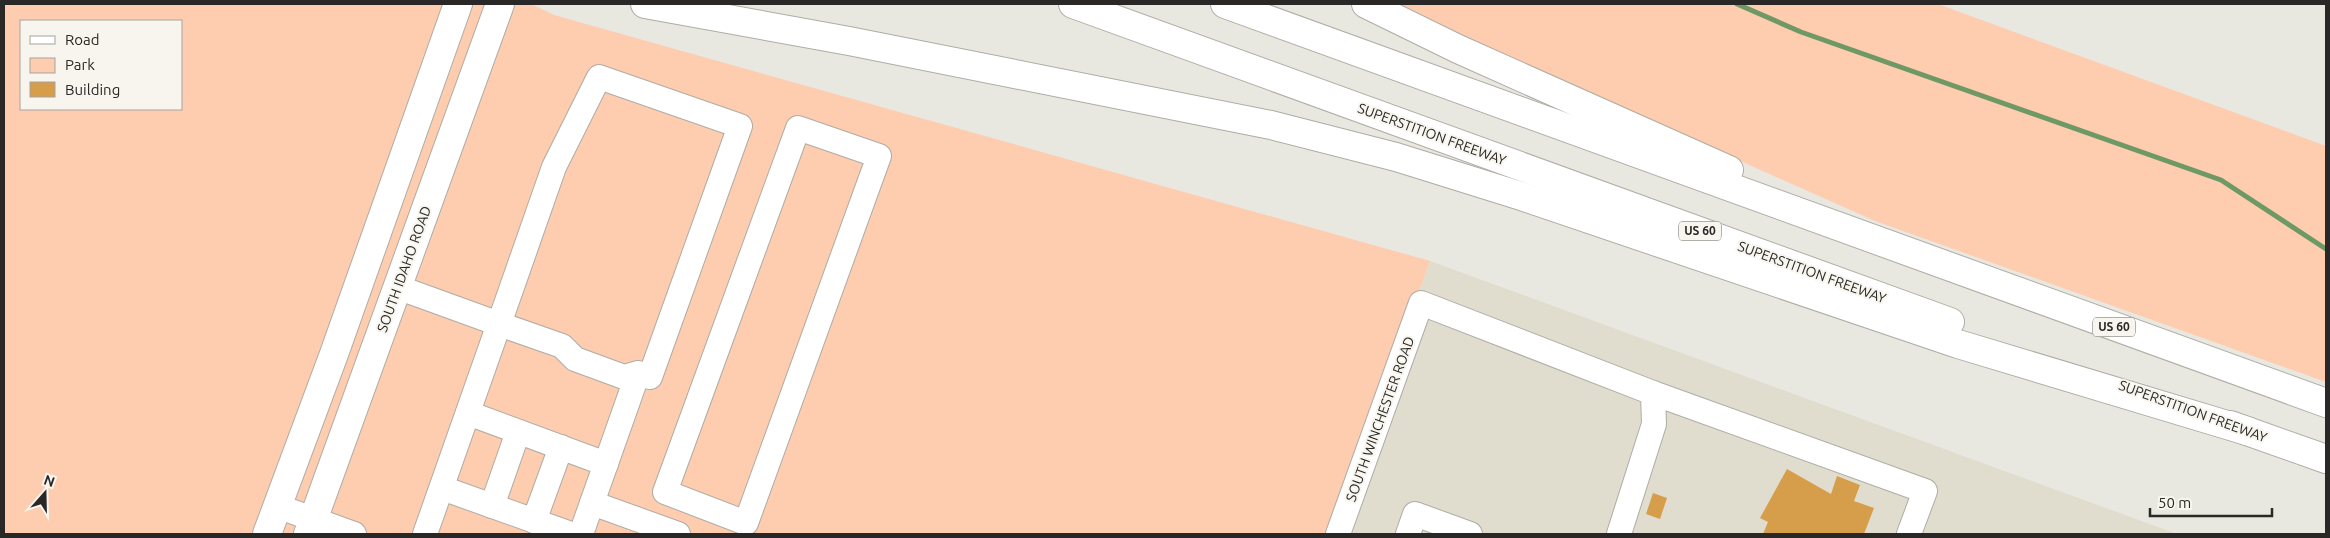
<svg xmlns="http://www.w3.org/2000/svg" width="2330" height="538" font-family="Ubuntu,sans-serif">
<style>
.built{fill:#e0ddce}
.green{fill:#feccae;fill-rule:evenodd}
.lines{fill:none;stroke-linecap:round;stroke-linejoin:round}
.stream{stroke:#6e9965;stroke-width:5}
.building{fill:#d69d4b}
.minor-casing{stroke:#aeaca5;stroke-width:26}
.major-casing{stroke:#aeaca5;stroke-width:30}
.highway-casing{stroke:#aeaca5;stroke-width:30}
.minor{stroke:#fff;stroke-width:24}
.major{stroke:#fff;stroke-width:28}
.highway{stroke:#fff;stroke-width:28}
.labels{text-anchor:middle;stroke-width:4;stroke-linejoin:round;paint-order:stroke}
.shield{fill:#f7f5ee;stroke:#676662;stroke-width:1}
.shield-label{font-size:12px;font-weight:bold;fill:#292826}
.street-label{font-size:14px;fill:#292826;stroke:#f7f5ee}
</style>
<rect width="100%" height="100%" fill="#e9e8e0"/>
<path class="built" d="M1430,261L2177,534H1334Z"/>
<g class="green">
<path d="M4,4H531L554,15L1430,261L1332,534H4ZM21,21H181V109H21Z"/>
<path d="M1388,4H1938L2326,146V382L1875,221Z"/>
</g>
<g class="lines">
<path class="stream" d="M1737,4L1801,32L2221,180L2326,249"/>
</g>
<g class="building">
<path d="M1787,469L1831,494L1837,476L1860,485L1854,501L1874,508L1864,534H1763L1768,522L1760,518Z"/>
<path d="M1653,493L1667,498L1660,519L1646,514Z"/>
</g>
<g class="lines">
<g class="minor-casing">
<g id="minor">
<path d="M798,128L879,156L746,523L665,492Z"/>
<path d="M397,287L499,324L425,534"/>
<path d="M468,413L606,464"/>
<path d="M442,488L571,534"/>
<path d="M592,503L678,534"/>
<path d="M277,506L354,534"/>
<path d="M492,506L518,432"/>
<path d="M534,521L561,447"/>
<path d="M581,534L638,373L650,377L740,126L599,77L554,167L499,324L562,346L575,359L624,377L638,373"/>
<path d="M1338,534L1421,303L1653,393L1925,491L1909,534"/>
<path d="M1408,534L1415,514L1470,534"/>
<path d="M1619,534L1654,424L1653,393"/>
</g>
</g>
<g class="major-casing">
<g id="major">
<path d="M267,534L334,354L458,4"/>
<path d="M308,534L500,4"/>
</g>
</g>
<g class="highway-casing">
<g id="highway">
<path d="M645,4L849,41L1271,125L1396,157L1521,196L1958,344L2247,431"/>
<path d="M1073,4L1950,322"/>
<path d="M1225,4L2326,403"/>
<path d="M1366,4L1458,49L1729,170"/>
<path d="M2230,425L2326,459"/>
</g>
</g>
<use href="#minor" class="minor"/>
<use href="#major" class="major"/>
<use href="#highway" class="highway"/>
</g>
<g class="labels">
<g class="shield">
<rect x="1679" y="221.5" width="42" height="19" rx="4"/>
<rect x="2093" y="317.5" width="42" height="19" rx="4"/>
</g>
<g class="shield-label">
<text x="1700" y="235">US 60</text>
<text x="2114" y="331">US 60</text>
</g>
<g class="street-label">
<text transform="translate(1432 134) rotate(20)" y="5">SUPERSTITION FREEWAY</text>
<text transform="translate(404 269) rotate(-70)" y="5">SOUTH IDAHO ROAD</text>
<text transform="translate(1812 272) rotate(20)" y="5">SUPERSTITION FREEWAY</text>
<text transform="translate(2193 411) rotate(20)" y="5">SUPERSTITION FREEWAY</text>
<text transform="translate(1380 419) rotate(-70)" y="5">SOUTH WINCHESTER ROAD</text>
</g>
</g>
<rect width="2330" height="538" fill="none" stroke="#292826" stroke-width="10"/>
<rect x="20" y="20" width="162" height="90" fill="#f7f5ee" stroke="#a5a39e"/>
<rect x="30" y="36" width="25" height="8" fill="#ffffff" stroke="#a5a39e"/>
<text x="65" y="45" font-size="15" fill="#292826">Road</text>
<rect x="30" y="58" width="25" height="15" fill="#feccae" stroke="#a5a39e"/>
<text x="65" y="70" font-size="15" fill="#292826">Park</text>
<rect x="30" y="82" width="25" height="15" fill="#d69d4b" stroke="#a5a39e"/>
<text x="65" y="95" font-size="15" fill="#292826">Building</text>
<g transform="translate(45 493) rotate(20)" stroke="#f7f5ee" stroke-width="4" paint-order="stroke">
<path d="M0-4L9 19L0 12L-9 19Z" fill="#292826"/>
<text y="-8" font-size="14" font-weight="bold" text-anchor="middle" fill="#292826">N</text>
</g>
<path d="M2150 508v8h122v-8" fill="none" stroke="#292826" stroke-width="2.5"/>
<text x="2158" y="508" font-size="15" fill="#292826" stroke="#f7f5ee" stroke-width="4" paint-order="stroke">50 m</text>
</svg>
